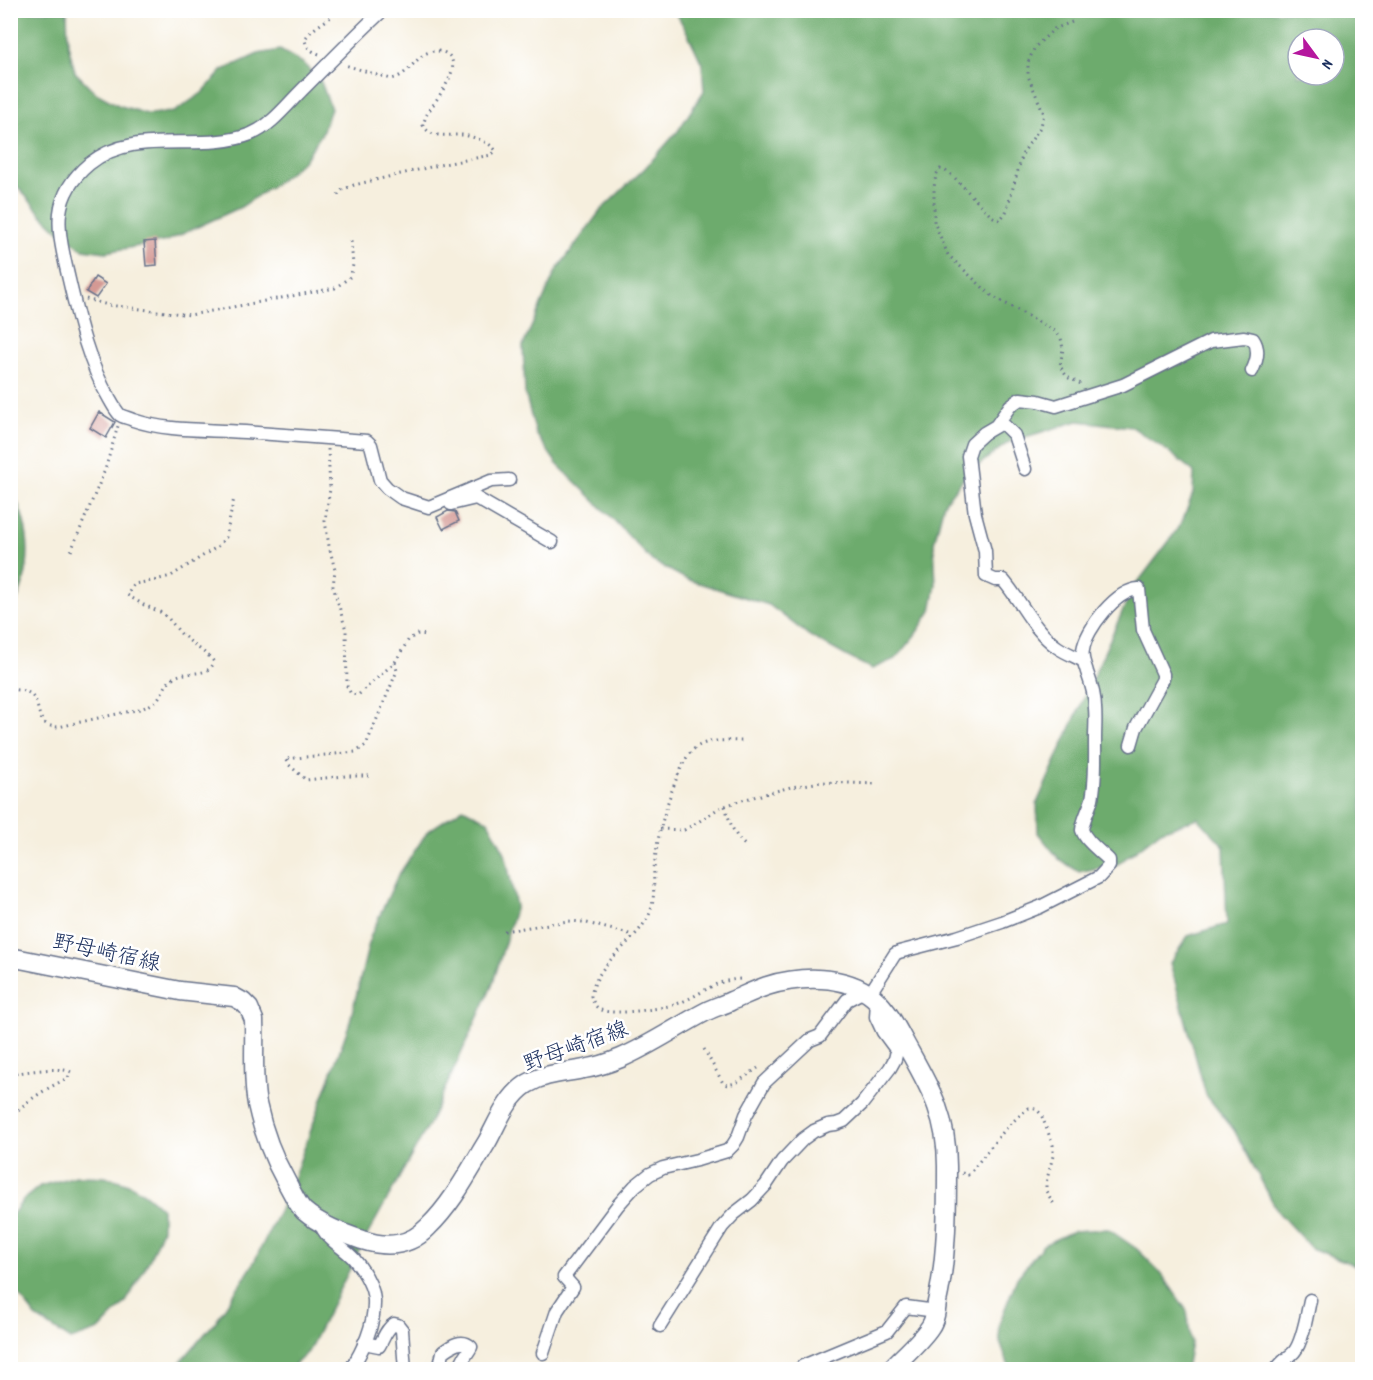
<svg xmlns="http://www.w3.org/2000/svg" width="1373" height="1380" font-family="Dekko,'Klee One',sans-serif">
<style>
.forest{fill:#6dab6d;stroke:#446d66;stroke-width:1.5;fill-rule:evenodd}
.building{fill:#d49994}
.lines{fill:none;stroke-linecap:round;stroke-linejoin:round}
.street-casing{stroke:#68728b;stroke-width:15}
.primary-casing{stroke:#68728b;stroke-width:21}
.path{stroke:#68728b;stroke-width:3;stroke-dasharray:1.5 4.5;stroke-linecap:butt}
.street{stroke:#fff;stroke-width:12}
.primary{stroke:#fff;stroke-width:18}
.labels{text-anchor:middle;stroke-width:5;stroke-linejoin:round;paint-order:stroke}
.street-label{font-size:22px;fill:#1b2f5e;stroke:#fff}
</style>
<rect width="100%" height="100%" fill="#fff"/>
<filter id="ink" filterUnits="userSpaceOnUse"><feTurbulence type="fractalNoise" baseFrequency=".0167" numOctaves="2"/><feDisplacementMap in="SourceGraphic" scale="12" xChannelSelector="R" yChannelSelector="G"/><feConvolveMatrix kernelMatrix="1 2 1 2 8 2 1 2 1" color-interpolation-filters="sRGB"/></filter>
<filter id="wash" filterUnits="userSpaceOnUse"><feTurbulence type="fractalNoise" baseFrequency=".008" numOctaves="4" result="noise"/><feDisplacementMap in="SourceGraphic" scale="24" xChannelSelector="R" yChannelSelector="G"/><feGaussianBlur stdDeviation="1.35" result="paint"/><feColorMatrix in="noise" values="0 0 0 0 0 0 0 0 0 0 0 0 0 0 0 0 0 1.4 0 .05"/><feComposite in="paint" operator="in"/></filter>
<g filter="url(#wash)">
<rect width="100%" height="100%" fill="#f6efde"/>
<g class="forest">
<path d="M11,11H67L68,44L75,72L96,93L118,105L147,114L174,112L202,93L223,70L258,54L280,50L303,63L321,82L331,109L321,135L304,160L282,179L241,207L167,241L106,252L83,249L64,236L41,214L18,187L11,182Z"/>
<path d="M675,11H1362V1265H1355L1311,1248L1278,1212L1234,1130L1206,1095L1170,963L1188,936L1227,924L1224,846L1198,818L1161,831L1118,864L1079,872L1059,859L1038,833L1037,803L1132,590L1170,540L1183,520L1193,493L1194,472L1169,452L1132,427L1078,421L1009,442L968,473L944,503L934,543L936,585L931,611L915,635L895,659L872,669L850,658L810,636L769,605L686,579L652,561L610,516L557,464L536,434L525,393L523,346L556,271L601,210L645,168L678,131L704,91L702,64L688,34ZM1298,39H1334V75H1298Z"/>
<path d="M11,488C33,531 34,570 11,613Z"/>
<path d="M463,808L488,821L505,853L516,906L492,986L429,1124L363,1243L308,1352L290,1369L176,1370L177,1366L216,1321L251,1268L288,1193L349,1025L371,935L397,877L428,831Z"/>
<path d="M76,1176C86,1177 99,1175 109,1178C131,1182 147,1194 162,1209V1229L150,1259L126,1302L99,1330L71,1340L36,1317L16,1291L11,1274L10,1218L23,1200L40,1186Z"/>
<path d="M1108,1229L1137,1249L1161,1273L1187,1311L1191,1343L1186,1369H1010L1000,1342L999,1324L1017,1278L1043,1245L1073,1231Z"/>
</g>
<g id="blocks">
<g class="building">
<path d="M155,241L157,265L146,266L144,242Z"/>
<path d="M95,277L106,284L96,298L86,292Z"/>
<path d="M99,412L115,422L106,438L90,428Z"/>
<path d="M448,511L455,512L459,521L443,529L437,517Z"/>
</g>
</g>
</g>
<g filter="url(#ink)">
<use href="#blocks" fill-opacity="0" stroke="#68728b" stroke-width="1.5"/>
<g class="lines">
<g class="street-casing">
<g id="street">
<path d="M383,10C355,36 329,63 302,90C287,105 271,126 251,134C200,154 135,126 89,164C51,196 57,227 67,271C77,314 87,361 110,400C113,405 116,411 120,415C123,417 129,418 133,420C169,432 207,429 245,432C286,435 326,438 367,441L371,445L380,480L387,488L401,498L429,507L491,481L509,480"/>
<path d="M1000,421L1014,435L1025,469"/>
<path d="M451,504L476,498L552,542"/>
<path d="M1082,660C1074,656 1064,652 1057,647C1033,630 1022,602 1003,580H995L986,576L985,551L975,514L968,456L972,444L984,433L996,426L1010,406L1020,399L1038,401L1056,406L1123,385L1211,341L1244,337L1253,339C1260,349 1257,361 1252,371"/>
<path d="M869,995L895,954L899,952L957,937L1002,922L1040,907L1099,877L1109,866V860C1100,851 1086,842 1082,830C1083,819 1089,810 1092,799C1096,780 1095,759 1095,740C1095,729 1096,718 1095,708C1095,696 1091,683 1087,672C1085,664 1081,659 1083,650C1086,629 1116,590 1139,589L1143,630L1163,674V679L1136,728L1131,745"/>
<path d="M320,1223C326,1240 342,1246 354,1259C363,1270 373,1286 374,1300C375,1324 363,1351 350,1370"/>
<path d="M660,1326L722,1227L734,1214L752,1200L766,1185L782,1161L803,1139L814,1131L828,1125L836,1124L844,1121L862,1104L890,1068L895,1059L897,1051L883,1032L876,1017L877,1001"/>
<path d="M364,1343L379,1346C384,1338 386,1329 394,1324L398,1325L402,1330L405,1370"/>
<path d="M543,1353L557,1311L573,1287L564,1277L618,1205L635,1186L650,1174L663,1168L697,1160L727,1151L733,1145L738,1137L746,1115L764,1083L810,1040L820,1036L847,1000L864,991"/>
<path d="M439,1370L443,1352C451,1346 462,1338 471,1347C467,1355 460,1360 461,1370"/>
<path d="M799,1370L803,1366L887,1331L906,1307L936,1311"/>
<path d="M1276,1370C1281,1362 1288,1358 1294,1352C1303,1341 1307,1314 1310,1300"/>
</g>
</g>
<g class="primary-casing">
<path id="primary" d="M10,957L180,991L234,997L243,1002L249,1008L254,1020C255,1048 252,1077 257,1104C263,1132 273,1158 287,1183C292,1192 297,1204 304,1211C320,1225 342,1233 362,1240C387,1248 409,1247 428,1227C453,1203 469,1171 487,1142C498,1122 507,1097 527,1084C545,1073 565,1073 584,1069C596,1067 609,1063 621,1058C651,1045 678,1026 707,1011C715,1007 723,1005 731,1001C743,996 755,990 767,986C800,976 844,974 873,997C888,1010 897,1028 906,1045C930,1088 947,1115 947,1166C947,1211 947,1258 937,1302C936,1311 935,1320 930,1327C920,1342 902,1357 890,1370"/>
</g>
<g class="path">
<path d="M1072,22L1054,29L1035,47L1028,62V76L1044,114L1041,126L1023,153L1006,212L1000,220L991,216L953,176L944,170L940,169L936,175L934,187V222L948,255L992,296L1055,331L1061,338L1063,349L1060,366L1067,377L1081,384"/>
<path d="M319,54C311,51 306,48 305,39C313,26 328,22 338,10"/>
<path d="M338,195L342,190L354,185L439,165L491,155L496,151C491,142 468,134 457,135C444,135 430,138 423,125C424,122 425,119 426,116C433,102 470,62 443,52C437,50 430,51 425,54C412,62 407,76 391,79L345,65"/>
<path d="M86,299L108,305L190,315L335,288L350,277L353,265L351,241"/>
<path d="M328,449L330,489L325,521L329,546L335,570L333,586L346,630L347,686L351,694L358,695L395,662L409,639L418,634L428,635"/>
<path d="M71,551L105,470L118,426"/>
<path d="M10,689C16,690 24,690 29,693C44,704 32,726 58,727C77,723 97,718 117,714C129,711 143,710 153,703C163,697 165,680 177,676C190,671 209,677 214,662L211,658L182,635L168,618L160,612L144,605L127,595L134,584L152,581L171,576L217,547L226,537L234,498"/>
<path d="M369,776H345L306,780L289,765L285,759L356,752L366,745L397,671L395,662"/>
<path d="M725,806C730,822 733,835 746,846"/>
<path d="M660,829L684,830L698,822L719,808L742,800L791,787L821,782L877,784"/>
<path d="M504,931L568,921L583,922L633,935"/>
<path d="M740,979C713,981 707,991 684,1001C671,1008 615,1016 601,1010C595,1007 593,1002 591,996C597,962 631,946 647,919C656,903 653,886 654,869C657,838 664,810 676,780C680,770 685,757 694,749C707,738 728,741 744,741"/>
<path d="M704,1049L723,1083L727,1085L736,1083L758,1068"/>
<path d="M10,1074C26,1072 58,1066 71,1072L68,1078C47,1088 27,1100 10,1118"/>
<path d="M962,1173L968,1175C988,1152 1004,1126 1029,1108L1036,1109L1041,1114L1053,1145V1156L1046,1183V1191L1054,1204"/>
</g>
<use href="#street" class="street"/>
<use href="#primary" class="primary"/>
</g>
</g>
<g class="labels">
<g class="street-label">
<text transform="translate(107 951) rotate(12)" y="8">野母崎宿線</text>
<text transform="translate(575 1045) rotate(-20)" y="8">野母崎宿線</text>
</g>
</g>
<rect width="1373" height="1380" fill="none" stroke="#fff" stroke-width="36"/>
<g transform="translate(1316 57) rotate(123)"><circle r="28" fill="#ffffff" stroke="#a4acbf" stroke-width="1.5"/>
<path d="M0-4.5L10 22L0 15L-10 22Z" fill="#b5179e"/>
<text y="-9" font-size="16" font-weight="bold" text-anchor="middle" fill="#1b2f5e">N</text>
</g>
</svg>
